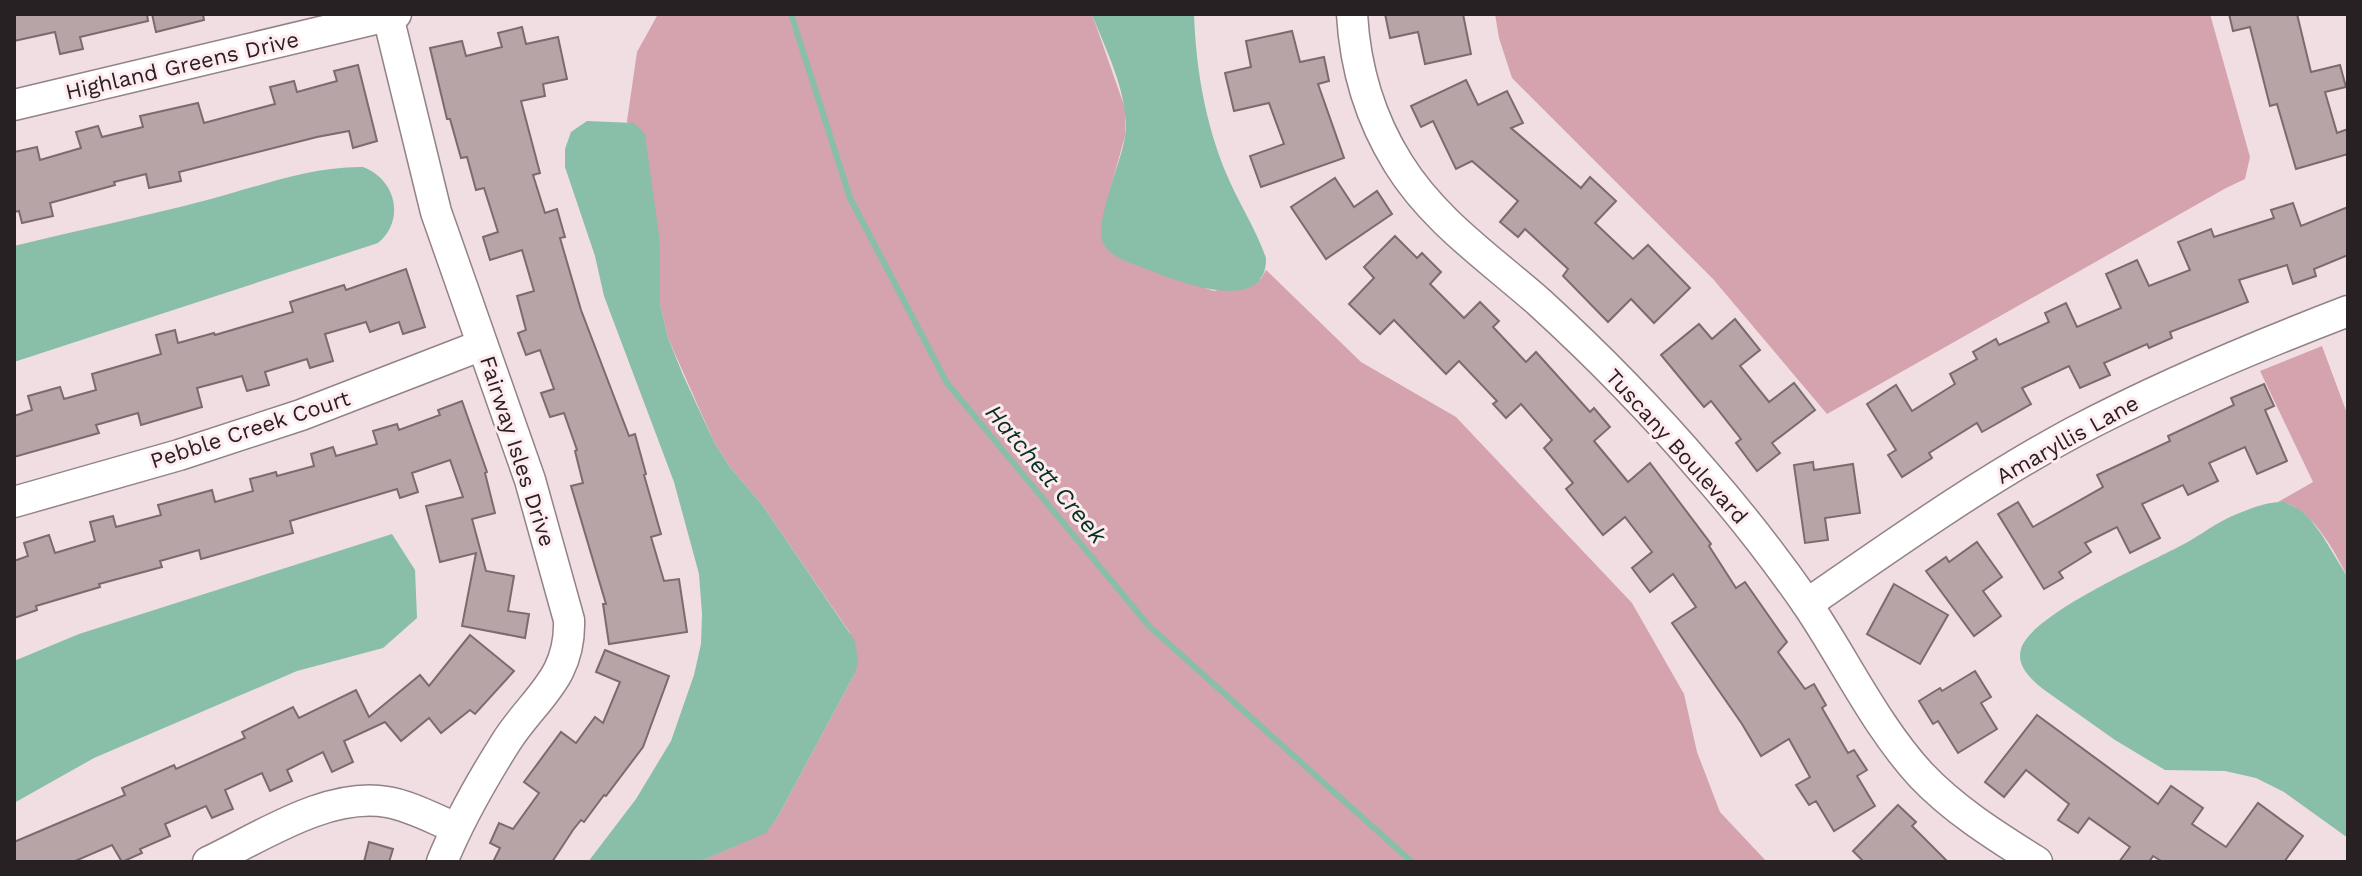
<svg xmlns="http://www.w3.org/2000/svg" width="2362" height="876" font-family="'Work Sans',sans-serif">
<style>
.green{fill:#d4a3ae}
.water{fill:#89bea8}
.lines{fill:none;stroke-linecap:round;stroke-linejoin:round}
.stream{stroke:#89bea8;stroke-width:6}
.building{fill:#b6a4a7;stroke:#7b6a6e;stroke-width:2}
.minor-casing{stroke:#938286;stroke-width:33}
.minor{stroke:#fff;stroke-width:30}
.labels{text-anchor:middle;stroke-width:6;stroke-linejoin:round;paint-order:stroke}
.street-label{font-size:22px;fill:#282123;stroke:#ffebef}
.water-label{font-size:24px;font-style:italic;fill:#023224;stroke:#ffebef}
</style>
<rect width="100%" height="100%" fill="#f1dee2"/>
<g class="green">
<path d="M658,14H1092L1125,108V136L1109,194L1124,260L1214,291L1261,279L1266,270L1361,362L1456,417L1632,603L1684,694L1697,752L1720,812L1767,862H699L766,832L777,818L855,673L850,633L763,506L730,467L714,442L668,338L660,303V243L627,121L637,52Z"/>
<path d="M1495,14H2210L2250,157L2245,179L2226,188L1827,414L1713,279L1512,78L1499,38Z"/>
<path d="M2322,346L2348,416V578C2336,553 2309,503 2278,502L2313,482L2260,371Z"/>
</g>
<g class="water">
<path d="M1092,14H1194C1196,69 1205,122 1226,173C1238,202 1256,229 1266,258C1267,316 1178,282 1149,270C1134,264 1111,259 1103,243C1094,222 1122,161 1125,136C1130,96 1106,51 1092,14Z"/>
<path d="M587,121L634,123L645,134L660,243V303L668,338L683,375L714,442L730,467L763,506L855,641L858,662L855,673L777,818L766,833L699,862H588L636,799L671,741L694,675L701,644L702,614L699,574L674,482L604,296L595,256L565,167V149L571,132Z"/>
<path d="M363,167C397,180 405,221 378,243L14,362V246C78,230 143,217 207,200C257,187 311,166 363,167Z"/>
<path d="M2284,502L2299,509L2310,519L2322,535L2348,578V838L2284,792L2256,778L2225,771L2165,770L2115,740L2043,689C2031,679 2016,666 2021,649C2031,614 2149,563 2184,544C2201,535 2218,521 2237,514C2252,508 2268,501 2284,502Z"/>
<path d="M392,534L415,570L417,618L383,648L297,671L94,758L14,803V661L79,634Z"/>
</g>
<g class="lines">
<path class="stream" d="M791,14L850,198L947,383L1149,626L1412,862"/>
</g>
<g class="building">
<path d="M14,14H147L148,21L80,37L83,49L60,54L55,32L14,41Z"/>
<path d="M152,14H203L204,20L156,32Z"/>
<path d="M1385,14H1463L1471,54L1425,64L1418,32L1390,38Z"/>
<path d="M2229,14H2297L2311,72L2340,65L2346,87L2325,92L2337,133L2348,129V154L2296,169L2277,104L2270,106L2250,27L2233,31Z"/>
<path d="M522,27L526,44L558,37L567,79L543,84L545,96L521,101L540,173L533,175L545,213L557,209L565,237L560,238L581,310L629,436L635,434L646,474L644,475L661,534L651,537L664,581L679,579L687,632L609,644L603,604H606L571,486L583,483L575,451L577,450L564,413L550,417L541,393L554,389L540,350L526,355L518,333L526,330L517,296L534,291L522,250L490,260L483,237L498,232L484,188L476,190L467,157L461,158L450,119H447L430,48L462,41L466,56L502,47L498,33Z"/>
<path d="M1292,31L1300,62L1324,57L1329,81L1318,84L1344,158L1261,187L1250,156L1284,144L1269,103L1234,111L1225,73L1251,67L1246,41Z"/>
<path d="M358,65L377,141L353,148L349,131L317,137L179,172L181,181L149,188L146,174L114,182L115,185L50,203L53,216L22,223L19,211L14,212V152L37,147L40,160L81,148L76,132L98,126L102,137L143,127L140,116L198,103L204,123L275,104L270,87L294,81L297,92L337,81L334,71Z"/>
<path d="M1466,80L1478,105L1507,91L1523,123L1511,128L1581,188L1590,177L1616,201L1595,223L1633,259L1648,245L1690,288L1654,323L1631,299L1608,322L1563,276L1568,269L1525,229L1518,237L1500,222L1518,201L1472,161L1456,169L1433,121L1421,127L1411,106Z"/>
<path d="M1335,178L1354,207L1377,191L1392,214L1326,259L1291,207Z"/>
<path d="M2293,203L2301,226L2348,207V255L2314,269L2316,276L2293,284L2287,265L2239,280L2248,302L2170,332L2172,338L2149,348L2147,344L2104,363L2110,375L2080,388L2069,366L2022,388L2031,404L1982,432L1977,423L1929,453L1932,458L1902,477L1888,455L1896,450L1867,404L1896,385L1912,411L1955,384L1950,374L1977,359L1973,352L1996,339L1999,345L2049,322L2045,313L2066,303L2077,327L2121,308L2106,274L2137,260L2149,286L2190,270L2178,242L2211,229L2214,237L2274,218L2271,210Z"/>
<path d="M1395,236L1417,258L1422,253L1441,272L1430,284L1464,318L1480,302L1499,321L1493,327L1526,362L1536,352L1590,412L1594,408L1610,427L1594,441L1628,482L1650,463L1711,544L1709,546L1736,588L1745,582L1787,642L1778,652L1805,689L1814,684L1826,705L1822,708L1848,753L1854,750L1867,770L1857,776L1875,806L1834,831L1816,801L1809,805L1796,785L1810,777L1789,739L1761,756L1742,724L1672,623L1696,607L1673,574L1650,592L1632,568L1652,552L1625,517L1603,535L1566,489L1573,483L1544,448L1552,440L1521,404L1506,418L1493,404L1497,401L1459,361L1446,374L1394,320L1380,334L1349,304L1374,278L1364,267Z"/>
<path d="M406,269L425,327L403,334L399,322L370,332L366,322L325,334L333,361L310,368L307,359L265,372L269,385L247,391L242,376L197,388L202,407L141,425L138,413L96,425L99,433L14,457V416L32,410L28,396L60,387L64,399L96,390L92,374L161,354L156,335L175,330L178,343L214,333L215,335L293,312L290,302L344,285L346,290Z"/>
<path d="M1735,319L1760,350L1740,366L1769,402L1794,383L1815,410L1772,443L1780,453L1757,471L1736,443L1741,439L1711,401L1704,407L1661,355L1699,324L1712,339Z"/>
<path d="M2264,384L2274,406L2265,410L2287,461L2257,474L2245,447L2209,463L2218,481L2188,495L2183,485L2142,504L2160,538L2130,553L2117,527L2085,543L2091,552L2059,572L2063,578L2044,589L1998,514L2018,502L2033,527L2103,487L2097,475L2170,441L2168,436L2234,405L2231,398Z"/>
<path d="M462,401L487,472L485,473L495,513L472,519L486,571L514,576L508,611L529,614L525,638L462,626L476,553L440,562L426,506L463,497L450,460L412,473L418,492L400,498L397,489L290,521L293,533L201,559L199,550L160,561L162,567L99,584L100,587L36,606L37,610L14,618V561L28,556L24,543L49,535L55,553L95,541L90,522L113,516L116,527L161,515L158,505L212,490L215,502L253,491L250,479L276,472L277,476L314,466L311,454L333,447L336,456L377,444L373,431L397,424L399,430L440,415L438,410Z"/>
<path d="M1813,462L1814,470L1853,464L1860,513L1825,518L1828,540L1805,543L1794,465Z"/>
<path d="M1977,542L2002,577L1983,591L2001,616L1974,636L1926,571L1946,557L1949,562Z"/>
<path d="M1894,584L1948,615L1920,664L1867,634Z"/>
<path d="M470,635L514,671L475,714L470,710L441,733L429,718L401,741L385,722L344,741L353,762L332,772L323,752L287,770L292,781L270,791L262,773L225,790L233,809L212,818L206,806L165,824L170,836L140,849L142,853L122,862L112,845L73,862H14V842L125,795L122,788L174,765L176,769L245,738L242,732L293,707L299,718L356,690L369,717L420,675L429,686Z"/>
<path d="M605,650L669,676L643,747L606,796L604,795L584,822L581,820L573,830L552,862H493L500,848L490,843L499,823L513,829L539,793L524,782L561,732L576,743L595,717L603,723L620,682L596,672Z"/>
<path d="M1975,671L1991,697L1981,703L1997,729L1958,753L1938,721L1933,724L1919,701L1940,688L1942,691Z"/>
<path d="M2037,715L2158,804L2171,786L2203,808L2192,824L2226,847L2258,803L2303,836L2284,862H2163L2153,856L2149,862H2119L2130,847L2089,818L2078,833L2058,820L2069,804L2026,770L2004,797L1985,782Z"/>
<path d="M1898,805L1916,822L1912,826L1948,862H1864L1853,851Z"/>
<path d="M369,842L393,849L389,862H364Z"/>
</g>
<g class="lines">
<g class="minor-casing">
<g id="minor">
<path d="M1352,14C1355,66 1370,118 1398,163C1433,220 1489,258 1539,302C1597,355 1652,411 1703,471C1740,513 1775,558 1807,604C1845,660 1875,725 1921,775C1954,810 1996,836 2037,862"/>
<path d="M388,16L436,212L530,480L569,620C571,679 534,698 506,742C482,780 459,820 442,862"/>
<path d="M14,105L396,14"/>
<path d="M14,502L179,455L301,415L482,345"/>
<path d="M1807,604C1894,544 1981,482 2074,432C2163,385 2254,347 2348,311"/>
<path d="M208,862C261,837 327,792 387,802C411,806 434,819 456,828"/>
</g>
</g>
<use href="#minor" class="minor"/>
</g>
<g class="labels">
<g class="street-label">
<text transform="translate(182 65) rotate(-13)" y="8">Highland Greens Drive</text>
<text transform="translate(250 429) rotate(-18)" y="8">Pebble Creek Court</text>
<text transform="translate(2067 439) rotate(-29)" y="8">Amaryllis Lane</text>
<text transform="translate(1677 446) rotate(48)" y="8">Tuscany Boulevard</text>
<text transform="translate(518 451) rotate(72)" y="8">Fairway Isles Drive</text>
</g>
<g class="water-label">
<text transform="translate(1046 474) rotate(50)" y="8">Hatchett Creek</text>
</g>
</g>
<rect width="2362" height="876" fill="none" stroke="#282123" stroke-width="32"/>
</svg>
